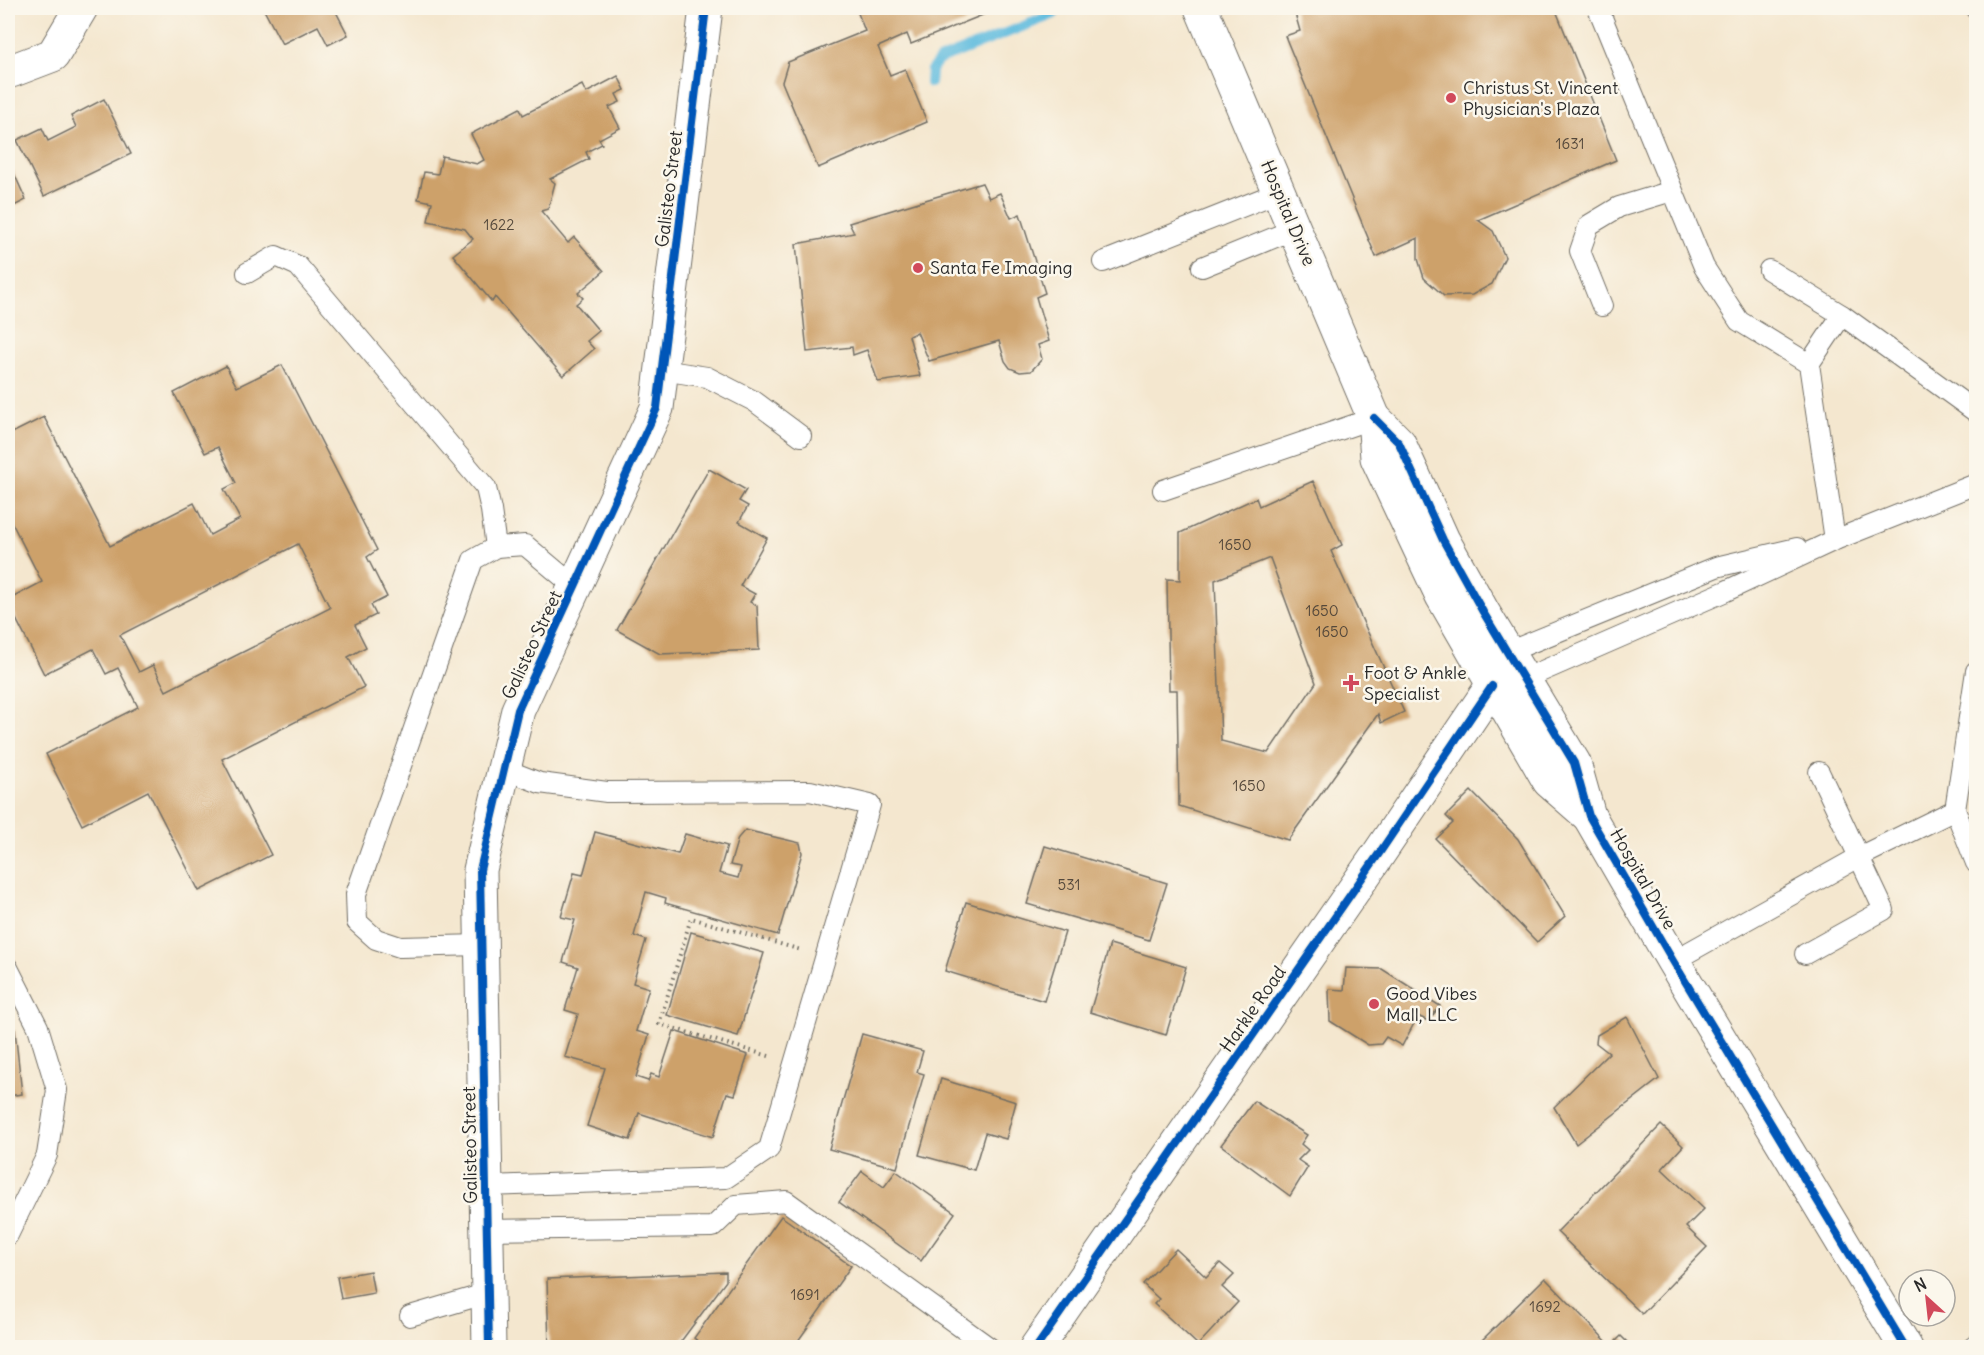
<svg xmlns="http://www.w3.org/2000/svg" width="1984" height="1355" font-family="Delius,sans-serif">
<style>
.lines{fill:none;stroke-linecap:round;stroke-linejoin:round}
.stream{stroke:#60bcde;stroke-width:10}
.building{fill:#cda16b;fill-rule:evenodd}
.lane-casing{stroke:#716d64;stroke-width:22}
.street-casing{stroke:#716d64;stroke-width:35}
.secondary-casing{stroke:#716d64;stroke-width:35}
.path{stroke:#716d64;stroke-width:4;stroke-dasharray:1.5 4.5;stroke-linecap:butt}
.lane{stroke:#fff;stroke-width:20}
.street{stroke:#fff;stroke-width:33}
.secondary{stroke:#fff;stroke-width:33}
.cycleway-casing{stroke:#fbf7ec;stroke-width:11}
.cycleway{stroke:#0057b8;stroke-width:8}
.poi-dot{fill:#d1495b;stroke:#fbf7ec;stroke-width:2}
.labels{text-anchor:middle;stroke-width:5;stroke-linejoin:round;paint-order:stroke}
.number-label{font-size:15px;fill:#54483b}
.poi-label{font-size:18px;fill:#2b2b2b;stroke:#fbf7ec;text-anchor:start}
.street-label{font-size:18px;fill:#2b2b2b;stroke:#fbf7ec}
</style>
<rect width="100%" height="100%" fill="#fbf7ec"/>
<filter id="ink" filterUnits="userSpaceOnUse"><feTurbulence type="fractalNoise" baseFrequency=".0167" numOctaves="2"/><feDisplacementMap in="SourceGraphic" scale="12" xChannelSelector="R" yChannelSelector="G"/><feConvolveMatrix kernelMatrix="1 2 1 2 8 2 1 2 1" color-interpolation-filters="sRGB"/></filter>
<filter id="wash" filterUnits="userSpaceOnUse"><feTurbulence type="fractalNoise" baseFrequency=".008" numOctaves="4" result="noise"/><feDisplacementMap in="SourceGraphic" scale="24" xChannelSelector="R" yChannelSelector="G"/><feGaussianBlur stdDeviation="1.35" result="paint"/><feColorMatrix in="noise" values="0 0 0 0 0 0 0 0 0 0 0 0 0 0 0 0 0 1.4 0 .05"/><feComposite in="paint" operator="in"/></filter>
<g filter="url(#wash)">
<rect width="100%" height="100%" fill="#f4e7cf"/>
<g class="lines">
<path class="stream" d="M930,83L931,70L939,60L1054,14L1058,8"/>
</g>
<g id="blocks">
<g class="building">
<path d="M263,8H334L348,35L328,45L318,26L282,44Z"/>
<path d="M856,8H1000L911,44L907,34L878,47L890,75L905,69L927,122L818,168L782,82L788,62L865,31Z"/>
<path d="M1300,8H1555L1616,160L1478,220L1493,231L1505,257L1492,284L1472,295L1444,296L1424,278L1418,259V238L1376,257L1285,36L1300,31L1294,10Z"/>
<path d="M618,76L625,90L616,94L620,102L609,107L620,128L599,139L602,144L586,152L589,159L550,179L555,183L548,209L541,211L568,243L574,237L604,271L578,293L583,298L576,304L599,331L587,341L594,349L563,376L495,297L492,302L453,255L473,239L465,229L428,221L432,202L418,199L424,172L438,174L442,156L477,164L484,160L471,134L520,108L523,115L582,85L586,93Z"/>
<path d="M104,99L131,154L44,196L17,140L42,128L48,141L76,127L71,116Z"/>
<path d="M8,160L26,200L8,209Z"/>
<path d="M982,183L989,198L1000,193L1011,218L1020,214L1045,293L1036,297L1049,341L1038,345L1042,359L1031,371L1020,372L1010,368L1005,361L999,341L929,361L917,332L909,336L920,376L878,382L867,350L853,355L852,347L807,352L796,244L854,233L849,223Z"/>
<path d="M282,365L377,550L367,557L387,597L371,605L376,615L355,625L366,647L348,657L364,687L222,759L271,855L199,891L148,791L82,825L46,754L138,707L118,668L106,674L93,649L44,674L8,603V600L42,582L8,515V435L44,417L110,546L194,503L210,535L240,519L224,489L236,483L218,447L205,453L174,393L226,366L237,387ZM298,544L330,608L166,691L153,665L139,672L120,635Z"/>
<path d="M709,469L746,490L739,501L748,506L739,522L767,538L740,586L755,594L750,602L757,606L759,650L660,654L617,630Z"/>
<path d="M1313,481L1342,545L1331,551L1404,712L1381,723L1378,714L1288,840L1179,806L1177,690H1169L1167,579L1180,580V533L1256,498L1259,506ZM1270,558L1316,683L1268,753L1221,741L1215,580Z"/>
<path d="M1471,791L1518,839L1565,916L1537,942L1436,839L1453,823L1446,816Z"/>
<path d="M745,830L800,843L802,853L778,935L665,903L666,898L646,892L634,936L646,940L633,983L649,988L636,1031L649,1035L636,1077L648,1081L651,1074L659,1077L674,1031L748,1055L735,1095L727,1093L713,1137L639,1113L630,1140L587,1126L605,1068L565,1057L578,1014L565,1010L578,967L563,962L575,920L561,917L574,873L583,875L595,832L678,854L685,834L727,846L719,873L738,878L741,867L730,865L738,838Z"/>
<path d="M1045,846L1167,883L1149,940L1027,904Z"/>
<path d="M966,902L1065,932L1044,1001L945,971Z"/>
<path d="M691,932L764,953L738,1036L667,1015Z"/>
<path d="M1110,944L1186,967L1166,1035L1090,1012Z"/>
<path d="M1346,968L1382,969L1440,1006L1428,1021L1418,1016L1402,1046L1386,1037L1381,1044L1368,1045L1330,1021L1329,989L1344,990Z"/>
<path d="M1627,1017L1659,1079L1576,1144L1554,1107L1609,1053L1596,1043L1597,1035Z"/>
<path d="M15,1030L22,1094L8,1096V1031Z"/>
<path d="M862,1034L923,1051L917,1072L924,1074L897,1168L829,1149Z"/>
<path d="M941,1079L1016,1102L1006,1139L985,1133L974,1170L919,1155Z"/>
<path d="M1254,1101L1307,1135L1301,1144L1308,1150L1298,1160L1308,1167L1290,1196L1221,1145Z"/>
<path d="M1661,1125L1683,1146L1662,1169L1704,1209L1686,1227L1707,1247L1642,1314L1557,1232Z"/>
<path d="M862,1171L884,1187L896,1171L955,1213L921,1261L839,1202Z"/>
<path d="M781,1216L851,1266L793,1348H707L694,1338Z"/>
<path d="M1176,1249L1206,1277L1220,1263L1234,1275L1222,1287L1238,1302L1198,1345L1154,1304L1159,1299L1143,1284Z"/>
<path d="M370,1271L374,1293L341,1299L337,1277Z"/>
<path d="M726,1272V1281L676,1348H549L547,1279Z"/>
<path d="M1545,1278L1611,1346L1621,1336L1630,1345L1627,1348H1474Z"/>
</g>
</g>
</g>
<g filter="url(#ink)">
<use href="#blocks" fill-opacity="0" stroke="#716d64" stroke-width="1.5"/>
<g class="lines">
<g class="lane-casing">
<g id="lane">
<path d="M1598,8L1704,267L1739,321L1809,364"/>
<path d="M1975,8L1976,9"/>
<path d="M1103,262L1279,192"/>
<path d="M1202,267L1295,229"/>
<path d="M1769,270L1842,315L1976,412"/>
<path d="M247,273L276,256L298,266L486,488L491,510L496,547"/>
<path d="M1602,306L1580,251L1589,225L1619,207L1672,191"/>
<path d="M662,370L707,377L754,401L801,436"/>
<path d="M1163,490L1374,418"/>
<path d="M1835,540L1809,364L1842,315"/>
<path d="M1504,662L1508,652L1716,567L1797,548"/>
<path d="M1976,671L1955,810L1976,863"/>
<path d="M1513,681L1524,679L1726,591L1835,540L1976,484"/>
<path d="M481,945L400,947L376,939L357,922L356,894L473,560L496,547L525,545L575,587"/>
<path d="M1805,954L1884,910L1819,772"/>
<path d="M1673,961L1859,857L1955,810"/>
<path d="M8,968L38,1027L57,1090L47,1155L8,1235"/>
<path d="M486,1186L726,1178L769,1149L870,805L810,791L607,792L540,783L504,769"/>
<path d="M487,1230L713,1227L736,1205L786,1201L990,1348"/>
<path d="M410,1316L488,1293"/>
<path d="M1972,1348L1976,1345"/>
</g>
</g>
<g class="street-casing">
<g id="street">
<path d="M8,68L11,71L53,55L81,8"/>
<path d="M1036,1348L1378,855L1492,686"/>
</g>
</g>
<g class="secondary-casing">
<g id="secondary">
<path d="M1201,8L1374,418L1377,458L1442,596L1549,781L1589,816"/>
<path d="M1374,418L1399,443L1443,540L1483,612L1574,763L1589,816L1673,961L1906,1348"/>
<path d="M489,1348L480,870L518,710L657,408L706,8"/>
</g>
</g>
<path class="path" d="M769,1056L659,1024L691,918L801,950"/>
<use href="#lane" class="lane"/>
<use href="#street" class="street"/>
<use href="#secondary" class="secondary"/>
<g class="cycleway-casing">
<g id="cycleway">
<path d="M1374,418L1399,443L1443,540L1483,612L1574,763L1589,816L1673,961L1906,1348"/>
<path d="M489,1348L480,870L518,710L657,408L706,8"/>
<path d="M1036,1348L1378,855L1492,686"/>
</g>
</g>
<use href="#cycleway" class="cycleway"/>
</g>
</g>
<g class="poi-dot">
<circle cx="1451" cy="98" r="6"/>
<circle cx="918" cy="268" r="6"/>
<path d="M1348 674h6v6h6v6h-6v6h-6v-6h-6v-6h6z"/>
<circle cx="1374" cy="1004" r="6"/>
</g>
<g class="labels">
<g class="number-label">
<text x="1570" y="149">1631</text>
<text x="499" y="230">1622</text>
<text x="1235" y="550">1650</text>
<text x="1322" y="616">1650</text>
<text x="1332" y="637">1650</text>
<text x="1249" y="791">1650</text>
<text x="1069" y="890">531</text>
<text x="805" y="1300">1691</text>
<text x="1545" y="1312">1692</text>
</g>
<g class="poi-label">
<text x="1463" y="94">Christus St. Vincent<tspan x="1463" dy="21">Physician's Plaza</tspan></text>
<text x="930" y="274">Santa Fe Imaging</text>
<text x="1364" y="679">Foot &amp; Ankle<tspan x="1364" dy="21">Specialist</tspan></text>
<text x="1386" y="1000">Good Vibes<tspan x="1386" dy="21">Mall, LLC</tspan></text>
</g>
<g class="street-label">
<text transform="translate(669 189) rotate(-83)" y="6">Galisteo Street</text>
<text transform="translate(1288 213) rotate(67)" y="6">Hospital Drive</text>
<text transform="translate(532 645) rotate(-65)" y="6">Galisteo Street</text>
<text transform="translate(1643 879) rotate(60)" y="6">Hospital Drive</text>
<text transform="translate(1253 1009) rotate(-55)" y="6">Harkle Road</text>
<text transform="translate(470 1145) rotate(-91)" y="6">Galisteo Street</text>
</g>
</g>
<rect width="1984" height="1355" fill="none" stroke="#fbf7ec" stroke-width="30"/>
<g transform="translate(1927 1298) rotate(333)"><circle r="28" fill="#fbf7ec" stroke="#a8a59f" stroke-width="1.5"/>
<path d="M0-4.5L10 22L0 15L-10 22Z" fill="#d1495b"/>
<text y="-9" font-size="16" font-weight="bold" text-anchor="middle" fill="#2b2b2b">N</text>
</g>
</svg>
